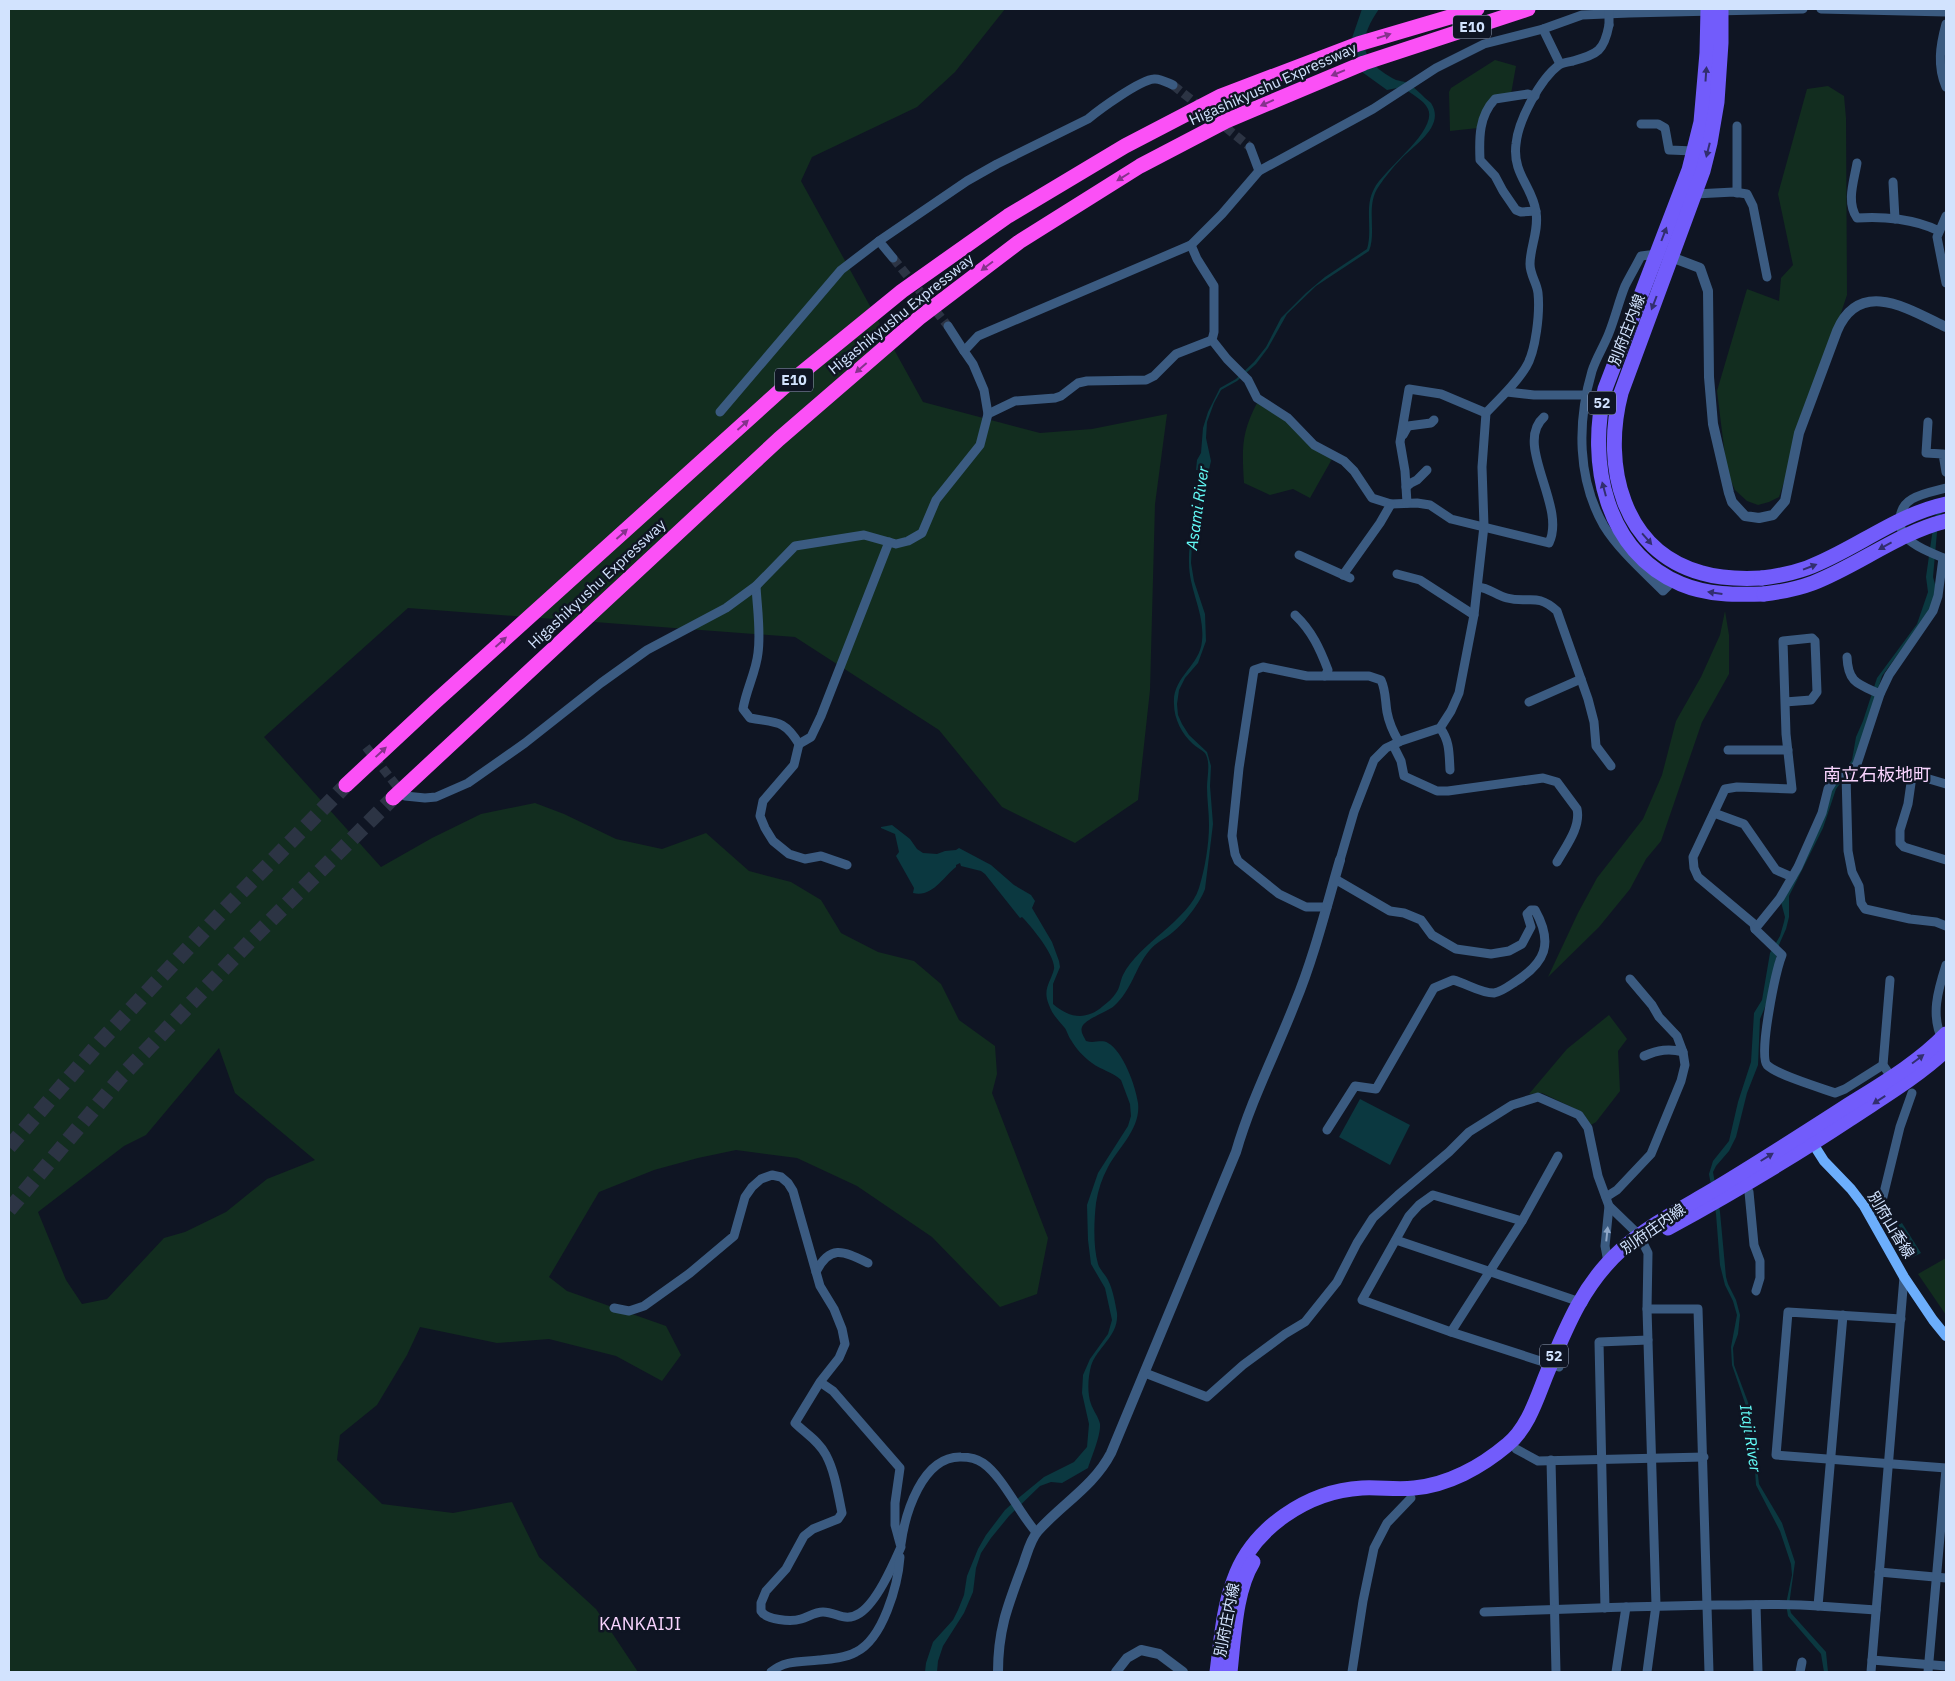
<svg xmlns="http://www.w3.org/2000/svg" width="1955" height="1681" font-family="'IBM Plex Sans','Noto Sans JP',sans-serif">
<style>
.green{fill:#122d1f;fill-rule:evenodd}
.water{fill:#0b3840}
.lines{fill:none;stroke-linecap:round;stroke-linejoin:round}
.minor-tunnel{stroke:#2c3444;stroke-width:9;stroke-dasharray:9 4.5;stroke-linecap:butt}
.motorway-tunnel{stroke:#2c3444;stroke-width:15;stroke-dasharray:15 8;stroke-linecap:butt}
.minor{stroke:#3b5b81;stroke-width:9}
.tertiary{stroke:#3b5b81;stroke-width:10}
.secondary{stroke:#6caefc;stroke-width:10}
.primary{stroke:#725cfb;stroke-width:15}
.motorway{stroke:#fb50f6;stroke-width:15}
.minor-bridge{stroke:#3b5b81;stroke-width:9}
.primary-bridge{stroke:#725cfb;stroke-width:15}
.oneway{fill:#85328c}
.oneway2{fill:#322e6f}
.oneway3{fill:#8ea6c6}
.labels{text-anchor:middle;stroke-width:5;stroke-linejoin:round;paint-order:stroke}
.shield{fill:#0f1523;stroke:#98a5bc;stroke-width:1}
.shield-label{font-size:14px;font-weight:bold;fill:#d2e3fe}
.street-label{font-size:15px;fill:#d2e3fe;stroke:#0f1523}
.water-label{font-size:16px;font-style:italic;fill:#63fbf7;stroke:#0f1523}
.quarter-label{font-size:18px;fill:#f9d4fe;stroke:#0f1523}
</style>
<rect width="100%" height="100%" fill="#0f1523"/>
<g class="green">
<path d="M9,9H1005L955,72L917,107L812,157L801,181L923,402L1040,433L1092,429L1167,414L1155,504L1150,690L1138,800L1075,843L1002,807L939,730L795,637L408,608L264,737L381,867L432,838L481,814L535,803L564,814L616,839L662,849L706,833L749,871L791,882L821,900L841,933L878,952L914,961L941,984L959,1020L995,1046L997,1074L992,1093L1048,1238L1037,1294L1000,1307L932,1237L857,1186L797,1158L736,1150L698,1158L654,1170L599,1192L549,1277L567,1291L666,1326L681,1355L662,1381L616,1356L549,1339L497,1343L420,1327L407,1355L377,1405L340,1435L337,1460L382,1504L453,1513L512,1502L539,1557L596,1609L638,1672H9ZM219,1048L235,1093L315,1160L267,1179L226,1212L185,1232L164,1238L107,1299L82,1304L66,1280L38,1212L124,1146L146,1135Z"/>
<path d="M1495,60L1516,66L1511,94L1502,95L1478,128L1450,131L1449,92L1451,88Z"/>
<path d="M1828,86L1844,96L1846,118L1847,295L1779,497L1769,502L1758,505L1747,501L1735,490L1727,472L1717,391L1747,289L1779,301L1781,278L1793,265L1778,194L1807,89Z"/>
<path d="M1257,403L1289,423L1332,459L1310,498L1293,489L1270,495L1244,483C1242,449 1241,434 1257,403Z"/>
<path d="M1725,611L1729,635V674L1702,722L1661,841L1646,859L1630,889L1599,927L1548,977L1578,913L1597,878L1643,819L1662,775L1676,721L1701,677L1720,635Z"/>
<path d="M1609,1015L1627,1039L1618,1051L1620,1091L1596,1122L1591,1125L1582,1112L1542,1093L1529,1094L1567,1049Z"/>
<path d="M1946,1258V1315L1918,1274Z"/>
</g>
<g class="water">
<path d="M1362,9H1379C1356,42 1360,61 1396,80C1399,81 1403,81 1407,83C1415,87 1423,97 1431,103C1446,126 1414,145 1401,159C1393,167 1385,177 1379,186C1365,205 1377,231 1369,251L1316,286L1287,314L1268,348L1256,364L1237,381L1221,390L1214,403L1207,422L1206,438L1211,461L1192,542L1191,563L1194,581L1205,614L1206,641L1198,663L1185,678L1179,690L1177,704L1178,715L1182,724L1189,735L1207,752L1211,766L1210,786L1213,824L1205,889C1201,901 1184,924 1173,932C1165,939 1156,942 1149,951C1135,968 1132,990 1114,1006C1107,1012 1085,1019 1082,1027C1080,1032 1084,1037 1086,1041C1094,1044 1101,1039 1108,1043C1123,1051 1136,1087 1138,1103C1141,1128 1119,1147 1108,1167C1102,1178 1098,1190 1096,1203C1094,1221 1093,1246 1098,1264C1100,1270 1105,1274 1108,1280C1113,1290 1115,1302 1117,1313C1119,1336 1097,1347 1091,1366C1088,1377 1087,1393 1091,1404C1093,1410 1099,1418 1100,1424C1101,1435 1091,1458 1088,1468L1062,1483L1051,1482L1040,1486L1009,1516L991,1538L981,1553L976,1568L973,1592L964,1613L943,1646L938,1661L937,1672H925L926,1663L933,1642L953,1620L958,1610L964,1595L967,1576L978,1549L986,1535L1005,1510L1016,1500L1044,1477L1074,1462L1087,1447L1089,1424L1082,1393L1083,1375L1090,1359L1108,1334L1112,1320L1105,1288L1091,1264L1088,1240L1087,1205L1098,1173L1128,1126L1131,1116L1130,1104L1121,1080C1113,1072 1101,1070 1092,1063C1084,1057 1076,1049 1071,1040C1068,1036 1067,1030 1064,1027C1058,1020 1052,1014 1049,1005C1042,989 1051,982 1054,969C1056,956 1031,926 1022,917L1020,918L985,874L981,871L961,866L960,863L956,865V867C943,877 932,898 913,893L914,888L896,856L899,852L895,834L881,828V827L892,825L910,839L917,849L923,853L937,854L945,851L956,850L959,848L991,865L1014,885L1031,895L1035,901L1032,908L1052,942L1059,961L1060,967L1053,984V1004C1069,1018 1086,1021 1103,1006C1108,1002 1113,998 1116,993C1120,988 1120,981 1123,975C1138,944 1189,920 1199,888C1205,869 1209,844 1209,825C1209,812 1207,799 1207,787C1207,777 1211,762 1205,753C1202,750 1196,747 1193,744C1182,734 1174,719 1174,704C1172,677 1200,666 1202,641C1205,613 1189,590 1189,563C1188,539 1197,517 1201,493C1202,485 1200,478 1200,470H1196L1197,460L1201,453L1203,428L1208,412L1220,388L1236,379L1254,362L1266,347L1281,318L1306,293L1325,277L1367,249C1373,230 1364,207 1374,189C1384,169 1438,131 1428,109C1424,100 1410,93 1402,87L1387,90L1362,72L1352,38Z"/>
<path d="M1942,512L1938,521L1933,577L1936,588L1931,609L1882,676L1858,752L1848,773L1836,789L1823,828L1789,896V917L1786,929L1778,947L1770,995L1760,1019L1758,1065L1747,1093L1736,1137L1729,1151L1716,1166L1713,1172L1720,1212L1726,1277L1728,1284L1736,1300L1740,1315L1738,1334L1733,1348L1734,1365L1749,1405L1750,1436L1757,1455V1467L1759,1484L1782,1523L1795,1562L1789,1605L1791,1613L1826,1652L1828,1672H1824L1821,1654L1788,1616L1786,1604L1792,1575L1791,1564L1780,1531L1756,1485L1754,1456L1746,1437V1406L1732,1365L1731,1347L1737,1315L1733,1301L1725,1285L1720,1265L1716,1214L1709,1174L1713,1161L1729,1141L1738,1102L1751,1062L1754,1013L1762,1000L1770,953L1780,936L1784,922L1785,917L1781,902L1832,788L1852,760L1856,737L1863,721L1877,678L1917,624L1928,592L1926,577L1934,521L1936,514Z"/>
<path d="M1360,1099L1410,1125L1390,1165L1339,1137Z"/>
<path d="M1902,1223L1921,1253L1911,1258L1893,1228Z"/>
</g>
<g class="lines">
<g class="minor-tunnel">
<path d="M1173,85L1250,147"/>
<path d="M893,258L948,326"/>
<path d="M366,747L403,794"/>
</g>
<g class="motorway-tunnel">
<path d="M9,1147L100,1042L221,913L346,785"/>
<path d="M9,1210L121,1077L254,937L393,798"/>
</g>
<g class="minor">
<path d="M1821,9L1946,12"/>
<path d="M1946,24C1940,46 1937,66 1946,87"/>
<path d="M1543,29L1560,64"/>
<path d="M1535,96L1528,94L1495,99C1479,116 1479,137 1480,160L1495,176L1503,191L1516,210L1521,212L1536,211"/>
<path d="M1641,124H1658L1665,128L1669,150L1694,151"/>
<path d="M1737,126V193"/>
<path d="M1250,147L1259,171"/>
<path d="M1857,163C1854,181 1846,202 1857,218C1883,216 1915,219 1939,231"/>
<path d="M1893,182L1895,219"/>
<path d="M1695,194L1734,192L1747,194L1753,206L1767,277"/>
<path d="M1946,216L1937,237L1946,283"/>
<path d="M1191,245L1197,259L1214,286V332L1212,340L1227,359L1248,380L1257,398L1288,418L1314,445L1344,461L1354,471L1372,498L1391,504L1417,503L1430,505L1451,519L1549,543C1567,506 1513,444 1544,417"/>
<path d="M893,258L879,241L967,181L997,164L1088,119C1100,109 1140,80 1154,79C1160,78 1168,83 1173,85"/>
<path d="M948,326L964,351"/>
<path d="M1507,392L1534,395H1587"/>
<path d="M720,412L841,270L879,241"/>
<path d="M988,414L1015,401L1055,398L1061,396L1078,383L1087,381L1146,380L1154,376L1176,354L1212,340"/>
<path d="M1928,422L1926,453L1943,454L1946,472"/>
<path d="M1403,435L1408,426L1431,423L1434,420"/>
<path d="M1406,487L1411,483L1417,480L1427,470"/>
<path d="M1946,488C1935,491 1922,493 1912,499C1905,503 1901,509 1900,518C1897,542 1929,552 1946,559"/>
<path d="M1407,503L1405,471L1400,442L1409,389L1441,394L1486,413"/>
<path d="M1299,555L1350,578"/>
<path d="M1397,574L1420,580L1474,615"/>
<path d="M1343,575L1380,523L1391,504"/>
<path d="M1649,577L1660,579L1668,586L1663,591C1644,572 1618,549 1604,526C1577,479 1577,422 1592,371C1596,358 1604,346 1609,333C1615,318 1619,301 1625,286C1630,276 1636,266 1641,256L1657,254"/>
<path d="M756,586C757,607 761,631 758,653C756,672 746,690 743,709L750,718C776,723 784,719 799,744L794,765L763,801L760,816L765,828L773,841L789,854L805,859L821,856L847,865"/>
<path d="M1478,587C1489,588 1496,595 1507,598C1529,604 1536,592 1557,611L1588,699L1594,722L1596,746L1611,766"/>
<path d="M1295,615C1312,631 1320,649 1328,670L1325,676H1307L1263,667L1254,670L1239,768L1232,836L1235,854L1238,861L1279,894L1306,907H1327"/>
<path d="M1847,657C1848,683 1858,684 1880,694"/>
<path d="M1325,676H1369L1381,680C1386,691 1385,700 1387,712C1389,723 1393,732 1399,742"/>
<path d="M1529,702L1581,679"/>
<path d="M1785,702L1811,700L1817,692L1815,641L1812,638L1783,641L1786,734L1792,789L1737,787L1725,789L1693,857L1694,868L1698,877L1754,924L1755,929L1782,955C1776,970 1758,1055 1767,1065C1777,1075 1821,1088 1835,1093L1845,1089L1883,1065"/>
<path d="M1440,728C1450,741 1449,754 1450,770"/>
<path d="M799,744L811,737L821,716L889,542"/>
<path d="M1393,745L1401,761L1404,776L1437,791H1448L1543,778L1557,782L1577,809C1581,827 1566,846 1557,862"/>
<path d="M1728,750H1788"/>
<path d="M1846,774L1848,851L1852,872L1859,886L1861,903L1865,909L1910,919L1936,922L1946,926"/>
<path d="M1946,784L1919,776H1912L1908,804L1900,830V843L1904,847L1946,860"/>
<path d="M405,796L425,798L436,797L468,783L525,743L601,683L647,650L726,608L756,586L795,546L864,535L896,544L908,541L922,533L936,500L980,445L988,414L984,390L973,364L964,351L978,336L1191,245L1222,214L1259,171L1373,109L1436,68L1484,44L1543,29L1582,15L1629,13L1803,9"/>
<path d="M1714,813L1744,824L1776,870L1792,877"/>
<path d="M1340,860L1354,812L1374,760L1386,748L1401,741L1440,728L1451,711L1459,693L1474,615L1484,526L1482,467L1486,413C1500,398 1516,384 1526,367C1536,351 1540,312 1538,293C1537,283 1530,275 1530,264C1530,247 1539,231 1536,212C1533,187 1512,174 1516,144C1518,121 1540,79 1559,65C1562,63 1568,62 1573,61C1598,54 1604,51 1609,25"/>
<path d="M1755,929L1780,898L1798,867L1822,813L1828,789L1838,773C1848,775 1851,772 1857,764L1880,694L1889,675L1933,611L1938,596L1943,558"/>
<path d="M1630,979L1652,1005L1659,1017L1677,1036L1683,1052"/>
<path d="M1890,980L1883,1065L1894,1081"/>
<path d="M1943,1041C1930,1016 1938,990 1946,965"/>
<path d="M1327,1130L1355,1086L1376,1089L1434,988L1453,980C1466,983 1480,993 1494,993C1501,992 1509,986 1515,982C1545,963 1554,944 1535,910H1531L1527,914L1531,927L1522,944L1509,951L1491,954L1456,949L1432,935L1421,920L1404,913L1390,911L1335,879"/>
<path d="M1742,1181L1749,1192L1754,1245L1760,1261V1278L1756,1291"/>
<path d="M1606,1197L1617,1190L1651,1154L1681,1081L1685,1065L1683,1052C1669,1048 1658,1050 1644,1056"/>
<path d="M1871,1218L1878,1213L1880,1209L1900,1127L1912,1093"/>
<path d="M1522,1221L1433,1195L1419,1205L1409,1216L1362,1300L1451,1332L1559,1367"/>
<path d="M1396,1240L1583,1303"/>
<path d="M1608,1262L1605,1246L1609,1206"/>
<path d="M816,1272C830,1244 843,1251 868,1263"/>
<path d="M614,1308L629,1311L644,1306L690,1273L734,1236L745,1197L752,1187L761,1179L772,1175L781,1177L788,1183L793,1191L820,1286L834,1309L842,1329L845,1344L839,1358L820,1382L795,1423C805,1433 819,1441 826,1455C835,1472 838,1494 842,1513L838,1519L813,1529L804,1536L786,1569L766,1591L761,1603V1611C766,1620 791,1622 801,1619C808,1617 815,1612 823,1612C837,1612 845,1623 860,1613C877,1602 893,1565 901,1547L895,1525V1503L900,1468L833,1391L820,1382"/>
<path d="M1647,1309H1698L1709,1672"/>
<path d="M1843,1315L1818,1606L1876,1610"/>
<path d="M1901,1319L1788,1312L1776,1455L1946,1468"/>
<path d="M1451,1332L1522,1221L1558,1156"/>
<path d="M1145,1373L1207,1397L1243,1365L1285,1334L1305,1322L1337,1282L1357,1243L1373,1218L1398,1195L1449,1152L1469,1132L1512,1105L1538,1097L1579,1115L1588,1128L1598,1176L1609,1206L1639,1235L1648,1253L1647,1309L1656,1605L1647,1672"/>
<path d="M1516,1449L1538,1461L1704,1457"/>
<path d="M1551,1460L1556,1672"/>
<path d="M901,1544C905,1514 922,1456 961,1457C969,1457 976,1458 983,1463C1003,1477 1019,1513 1036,1532"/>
<path d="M1879,1572L1946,1578"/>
<path d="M1756,1605L1758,1672"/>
<path d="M1605,1608L1599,1342L1648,1340"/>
<path d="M1484,1612C1562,1609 1640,1606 1719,1605C1752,1605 1785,1603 1818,1606"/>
<path d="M1872,1660L1946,1666"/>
<path d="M771,1672C785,1660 801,1662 819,1660C831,1659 845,1658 856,1652C883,1639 898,1585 900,1557"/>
<path d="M1352,1672L1363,1601L1374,1548L1387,1523L1411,1498"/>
<path d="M1616,1672L1626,1607"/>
<path d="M1800,1672L1802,1662"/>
<path d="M1871,1672L1904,1277"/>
<path d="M1928,1672L1946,1469"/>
</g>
<g class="tertiary">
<path d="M1666,255L1700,268L1708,291L1709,377L1713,424L1729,493L1732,502L1745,516L1759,518L1773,515L1785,501L1799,433L1837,331C1860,277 1910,310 1946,327"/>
<path d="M998,1672C998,1629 1008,1605 1023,1565C1027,1554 1030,1540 1038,1531C1062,1504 1094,1486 1111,1453L1236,1152C1251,1100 1276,1052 1295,1003C1314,957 1326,908 1340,860"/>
<path d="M1116,1672L1127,1658L1141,1650L1159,1654L1183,1672"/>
</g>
<path class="secondary" d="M1810,1139L1824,1161L1851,1189L1864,1206L1904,1277L1933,1320L1946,1336"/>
<g class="primary">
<path d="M1708,9L1707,53L1701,122L1689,170L1605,389C1587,462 1605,552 1681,584C1707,595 1736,595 1764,594"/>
<path d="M1721,9V43L1717,102L1710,143L1703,171L1621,393C1602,465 1622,551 1702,573C1722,579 1742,579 1762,578"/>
<path d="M1668,1228C1730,1194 1791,1158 1850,1119C1883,1097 1917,1077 1946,1050"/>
<path d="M1217,1672C1221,1642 1223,1609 1234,1580C1252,1528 1308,1491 1362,1488C1379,1487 1397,1490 1414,1488C1448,1485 1481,1467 1507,1445C1527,1429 1536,1401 1545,1378C1565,1330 1582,1285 1621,1250C1647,1227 1679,1210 1708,1193C1755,1165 1800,1136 1845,1107C1880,1085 1917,1064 1946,1034"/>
<path d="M1230,1672C1234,1638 1235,1591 1253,1562"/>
</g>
<g class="motorway">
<path d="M346,785L435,702L783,388L902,291L1008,216L1125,146L1221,96L1358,44L1477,9"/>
<path d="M393,798L779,439L919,318L1019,242L1140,166L1226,121L1364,63L1528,9"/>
</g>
<path class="minor-bridge" d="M1609,9V25"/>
<g class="primary-bridge">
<path d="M1762,578C1778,576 1793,573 1807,568C1855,550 1895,515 1946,504"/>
<path d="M1764,594C1781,592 1797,589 1813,583C1859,565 1898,533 1946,521"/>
</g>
</g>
<defs><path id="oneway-solid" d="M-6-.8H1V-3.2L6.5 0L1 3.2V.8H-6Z" transform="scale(1.25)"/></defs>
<g class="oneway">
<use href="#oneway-solid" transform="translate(1384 36) rotate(-18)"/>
<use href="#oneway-solid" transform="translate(1338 73) rotate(158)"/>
<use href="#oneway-solid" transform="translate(1267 103) rotate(156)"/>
<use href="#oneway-solid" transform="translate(1123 177) rotate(148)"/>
<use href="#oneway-solid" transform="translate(987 266) rotate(143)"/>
<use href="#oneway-solid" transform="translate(861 368) rotate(139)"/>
<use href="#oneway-solid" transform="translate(743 425) rotate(-42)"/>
<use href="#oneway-solid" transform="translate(622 534) rotate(-42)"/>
<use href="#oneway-solid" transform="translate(501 642) rotate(-42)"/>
<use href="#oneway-solid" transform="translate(381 752) rotate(-43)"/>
</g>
<g class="oneway2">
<use href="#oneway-solid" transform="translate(1706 74) rotate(-86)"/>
<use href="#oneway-solid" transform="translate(1708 150) rotate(104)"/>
<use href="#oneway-solid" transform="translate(1664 234) rotate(-69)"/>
<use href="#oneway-solid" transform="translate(1654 303) rotate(111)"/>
<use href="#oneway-solid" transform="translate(1604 489) rotate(-105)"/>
<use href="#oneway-solid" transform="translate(1647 539) rotate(49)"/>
<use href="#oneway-solid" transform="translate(1885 546) rotate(151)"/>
<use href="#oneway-solid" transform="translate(1810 567) rotate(-21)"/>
<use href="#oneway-solid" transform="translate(1715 593) rotate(-172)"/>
<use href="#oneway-solid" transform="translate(1918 1059) rotate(-37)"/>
<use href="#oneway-solid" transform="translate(1879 1100) rotate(147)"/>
<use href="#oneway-solid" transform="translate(1767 1157) rotate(-32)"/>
</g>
<use class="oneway3" href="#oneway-solid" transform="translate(1607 1234) rotate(-84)"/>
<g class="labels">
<g class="shield">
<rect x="1453" y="15.5" width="38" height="23" rx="4"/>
<rect x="775" y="368.5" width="38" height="23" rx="4"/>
<rect x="1588" y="391.5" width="28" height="23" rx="4"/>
<rect x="1540" y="1344.5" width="28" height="23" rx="4"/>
</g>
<g class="shield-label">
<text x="1472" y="32">E10</text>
<text x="794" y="385">E10</text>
<text x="1602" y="408">52</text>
<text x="1554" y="1361">52</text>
</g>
<g class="street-label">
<text transform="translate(1273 84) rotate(-24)" y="5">Higashikyushu Expressway</text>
<text transform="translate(901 314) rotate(-39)" y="5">Higashikyushu Expressway</text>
<text transform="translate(1627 330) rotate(-69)" y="5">別府庄内線</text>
<text transform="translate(597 584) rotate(-43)" y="5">Higashikyushu Expressway</text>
<text transform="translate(1891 1225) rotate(59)" y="5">別府山香線</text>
<text transform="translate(1653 1229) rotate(-35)" y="5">別府庄内線</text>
<text transform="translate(1227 1620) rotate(-79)" y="5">別府庄内線</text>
</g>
<g class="water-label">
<text transform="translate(1197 508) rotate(-82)" y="6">Asami River</text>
<text transform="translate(1751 1438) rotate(81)" y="6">Itaji River</text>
</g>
<g class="quarter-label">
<text x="1877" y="781">南立石板地町</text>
<text x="640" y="1630">KANKAIJI</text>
</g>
</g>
<rect width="1955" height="1681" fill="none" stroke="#d2e3fe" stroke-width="20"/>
</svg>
